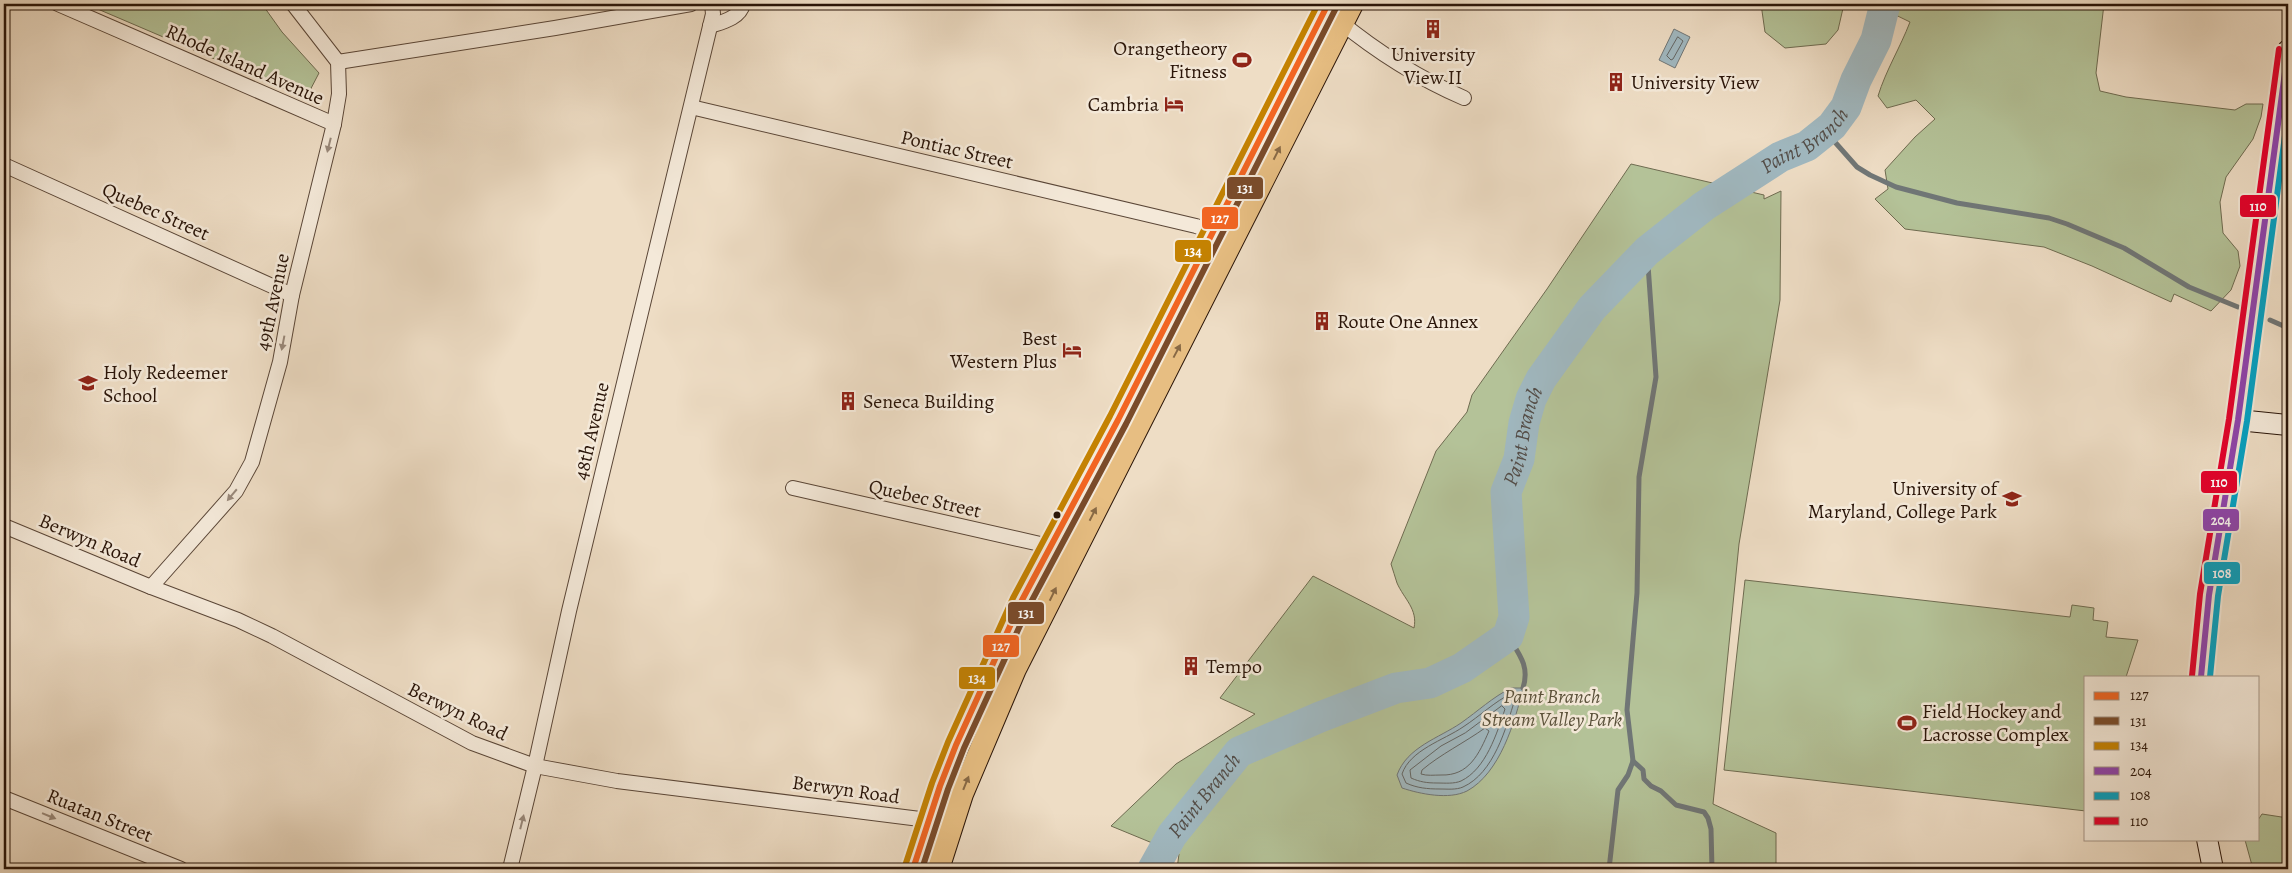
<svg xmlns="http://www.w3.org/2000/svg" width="2292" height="873" font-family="Alegreya,serif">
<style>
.green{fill:#b4c298;stroke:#6e6b50}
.water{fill:#a0b8c0;stroke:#707676}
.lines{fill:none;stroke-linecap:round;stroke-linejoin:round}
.shore{stroke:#646664;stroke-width:1}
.stream{stroke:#707676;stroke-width:5}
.river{stroke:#a0b8c0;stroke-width:31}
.street-casing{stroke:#5a4637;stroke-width:16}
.secondary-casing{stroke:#291408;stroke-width:22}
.primary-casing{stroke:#291408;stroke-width:24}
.street{stroke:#f4e9d9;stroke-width:14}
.secondary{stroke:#f4e9d9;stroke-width:20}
.primary{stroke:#e7be82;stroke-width:22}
.bus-1-casing{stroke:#f4e9d9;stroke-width:10}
.bus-2-casing{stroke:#f4e9d9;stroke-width:10}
.bus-3-casing{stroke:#f4e9d9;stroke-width:10}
.bus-4-casing{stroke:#f4e9d9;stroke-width:10}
.bus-5-casing{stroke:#f4e9d9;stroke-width:10}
.bus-6-casing{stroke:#f4e9d9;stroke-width:10}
.bus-1{stroke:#f26522;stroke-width:6}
.bus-2{stroke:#7a4b2a;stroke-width:6}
.bus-3{stroke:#c48202;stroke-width:6}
.bus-4{stroke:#8e44ad;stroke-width:6}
.bus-5{stroke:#02a2c4;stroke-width:6}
.bus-6{stroke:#e4002b;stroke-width:6}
.oneway{fill:#99897b}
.oneway2{fill:#886945}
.bus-dot{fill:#291408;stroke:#f4e9d9;stroke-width:2}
.labels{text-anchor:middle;stroke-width:5;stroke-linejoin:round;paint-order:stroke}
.poi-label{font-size:20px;fill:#291408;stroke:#f4e9d9;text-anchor:start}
.street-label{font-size:20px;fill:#291408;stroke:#f4e9d9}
.park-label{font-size:20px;font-style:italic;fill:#5a513a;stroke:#f4e9d9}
.water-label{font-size:21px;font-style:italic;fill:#534d48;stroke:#f4e9d9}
.line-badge{stroke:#f4e9d9;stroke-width:2}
.badge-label{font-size:14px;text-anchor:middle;font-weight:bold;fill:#fff}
</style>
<rect width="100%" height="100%" fill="#eeddc5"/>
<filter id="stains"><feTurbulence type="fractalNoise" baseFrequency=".004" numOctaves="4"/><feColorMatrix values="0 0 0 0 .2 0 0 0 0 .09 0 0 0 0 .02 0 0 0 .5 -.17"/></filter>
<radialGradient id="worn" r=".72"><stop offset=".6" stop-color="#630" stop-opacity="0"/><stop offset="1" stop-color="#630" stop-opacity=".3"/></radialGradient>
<g class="green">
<path d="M86,4H262L282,32L319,73L306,98Z"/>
<path d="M1761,4H1844L1838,30L1826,44L1785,48L1765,32Z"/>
<path d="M1873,4H2104L2096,73L2100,91L2126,97L2235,110L2246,104H2263L2261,117L2253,139L2226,177L2220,202L2223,233L2238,251L2240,266L2231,290L2211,311L2174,294L2171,302L2092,266L2044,247L1905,229L1875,199L1888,189L1885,170L1915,137L1935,119L1916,100L1887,108L1878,96C1886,70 1900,48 1910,22Z"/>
<path d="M1631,164L1764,195V199L1781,191L1780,300L1739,544L1713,804L1776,833V869H1177L1179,854L1111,826L1176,764L1255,714L1220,698L1313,576L1414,628C1418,609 1404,599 1397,583C1395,577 1393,570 1391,564L1436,451L1467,412L1472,395L1547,289Z"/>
<path d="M1745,580L2070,617L2072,605L2094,608L2093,620L2108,622L2106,637L2138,640L2126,677H2086V811L1724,770Z"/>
<path d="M2262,814L2288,818V869H2253L2245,840L2258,839V820Z"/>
</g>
<g class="water">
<path d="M1674,29L1690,37L1675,68L1659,60Z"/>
<path d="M1511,688H1523C1515,722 1500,773 1467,791C1449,800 1420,794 1402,788L1397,775C1407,747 1439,738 1461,723C1478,711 1493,697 1511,688Z"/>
</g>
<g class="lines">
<g class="shore">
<path d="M1678,37L1683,41L1673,59L1671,60L1667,56Z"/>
<path d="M1512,693L1516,694L1515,699C1506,728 1494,773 1463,787C1456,790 1448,789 1440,789C1427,789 1417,788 1406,783L1402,774C1410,750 1444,740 1463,727C1480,716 1494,702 1512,693Z"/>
<path d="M1502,706L1505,709C1497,733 1486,769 1461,781C1454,784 1445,783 1437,783C1427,783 1420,782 1411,778L1410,770L1441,746L1465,733Z"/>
<path d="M1485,728L1489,731C1479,754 1469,776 1441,775C1434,775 1427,776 1421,774L1422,770C1441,754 1464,743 1485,728Z"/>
</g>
<g class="stream">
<path d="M1826,132L1857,167L1870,175L1896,187L1957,203L2049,218L2067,224L2124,248L2189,287L2238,307"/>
<path d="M2270,320L2288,328"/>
<path d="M1508,636C1519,654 1530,666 1523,688"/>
<path d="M1633,761L1643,770L1644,779L1651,786L1661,791L1676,805L1704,812L1708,818L1711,829L1712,869"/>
<path d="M1609,869L1618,790L1628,775L1633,761L1627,710L1637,593L1639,477L1656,377L1647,251"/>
</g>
<path class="river" id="s1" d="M1153,869L1172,835L1239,752L1320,717L1396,688L1430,683L1462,668L1508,636L1514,617L1506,492L1519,459L1524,423L1531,399L1541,379L1592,308L1647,251L1704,206L1780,157L1807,146L1832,126L1846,107L1856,80L1876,40L1885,4"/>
<g class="street-casing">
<g id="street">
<path d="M58,4L334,124"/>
<path d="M1338,20C1377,52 1418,78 1464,98"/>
<path d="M710,26C722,22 740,18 743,4"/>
<path d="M338,62L555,28L691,4"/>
<path d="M691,107L1196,226L1214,232"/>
<path d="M4,165L292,295"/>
<path d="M793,488L1049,546"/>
<path d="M4,526L151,587L238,620L272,636L472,743L535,766L617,781L928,820"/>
<path d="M151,587L236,491L252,462L280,362L292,295L334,124L339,94L338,62L293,4"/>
<path d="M4,798L181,869"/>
<path d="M510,869L535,766L569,611L713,14L712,4"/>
</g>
</g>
<g class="secondary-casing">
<g id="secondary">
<path d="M2238,420L2288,425"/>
<path d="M2201,677L2209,595L2238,420L2288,50"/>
<path d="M2207,839L2213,869"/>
</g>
</g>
<g class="primary-casing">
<g id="primary">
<path d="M913,869L940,786L956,745L1021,602L1118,420L1328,4"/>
<path d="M938,869L962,794L1015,669L1352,4"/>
</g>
</g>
<use href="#street" class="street"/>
<use href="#secondary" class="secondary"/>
<use href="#primary" class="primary"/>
<g class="bus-1-casing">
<path id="bus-1" d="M913,869L940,786L956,745L1021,602L1118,420L1328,4"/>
</g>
<g class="bus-2-casing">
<path id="bus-2" d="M922,869L948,789L964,748L1029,606L1126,424L1336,8"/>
</g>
<g class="bus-3-casing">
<path id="bus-3" d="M905,866L932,783L948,742L1013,598L1110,416L1318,4"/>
</g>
<g class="bus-4-casing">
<path id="bus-4" d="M2201,677L2209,595L2238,420L2288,50"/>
</g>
<g class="bus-5-casing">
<path id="bus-5" d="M2210,677L2218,596L2247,421L2288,113"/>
</g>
<g class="bus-6-casing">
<path id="bus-6" d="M2192,676L2200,594L2229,419L2279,49"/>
</g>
<use href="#bus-1" class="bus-1"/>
<use href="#bus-2" class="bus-2"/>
<use href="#bus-3" class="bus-3"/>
<use href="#bus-4" class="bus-4"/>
<use href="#bus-5" class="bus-5"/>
<use href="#bus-6" class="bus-6"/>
</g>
<defs><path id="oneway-solid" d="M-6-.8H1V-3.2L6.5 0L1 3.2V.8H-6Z" transform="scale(1.25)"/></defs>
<g class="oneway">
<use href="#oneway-solid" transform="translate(329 145) rotate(104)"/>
<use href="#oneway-solid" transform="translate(283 343) rotate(101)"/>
<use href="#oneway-solid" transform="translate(232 495) rotate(130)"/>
<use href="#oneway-solid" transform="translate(49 816) rotate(22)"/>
<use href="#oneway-solid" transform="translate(522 822) rotate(-76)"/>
</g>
<g class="oneway2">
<use href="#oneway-solid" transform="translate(1277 153) rotate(-63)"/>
<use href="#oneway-solid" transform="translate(1177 351) rotate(-62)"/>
<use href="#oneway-solid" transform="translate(1093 514) rotate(-63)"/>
<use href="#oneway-solid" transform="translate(1053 594) rotate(-64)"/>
<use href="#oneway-solid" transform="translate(966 783) rotate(-68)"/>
</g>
<defs>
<g id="building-bare" transform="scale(1.5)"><path d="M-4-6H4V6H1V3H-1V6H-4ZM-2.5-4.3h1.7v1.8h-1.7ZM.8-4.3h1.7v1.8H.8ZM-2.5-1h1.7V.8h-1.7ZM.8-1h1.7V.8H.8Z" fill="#8f2418" stroke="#f4e9d9" stroke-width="2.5" paint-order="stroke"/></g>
<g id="stadium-bare" transform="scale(1.5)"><path d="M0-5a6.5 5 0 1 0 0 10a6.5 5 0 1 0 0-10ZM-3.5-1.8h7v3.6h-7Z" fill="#8f2418" stroke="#f4e9d9" stroke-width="2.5" paint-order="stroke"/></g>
<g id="hotel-bare" transform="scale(1.5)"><path d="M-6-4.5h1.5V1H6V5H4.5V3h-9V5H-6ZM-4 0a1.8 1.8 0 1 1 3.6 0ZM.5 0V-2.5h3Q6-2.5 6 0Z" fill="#8f2418" stroke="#f4e9d9" stroke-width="2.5" paint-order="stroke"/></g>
<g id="school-bare" transform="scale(1.5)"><path d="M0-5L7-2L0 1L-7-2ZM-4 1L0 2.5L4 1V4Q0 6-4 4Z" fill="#8f2418" stroke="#f4e9d9" stroke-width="2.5" paint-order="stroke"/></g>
<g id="university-bare" transform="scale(1.5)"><path d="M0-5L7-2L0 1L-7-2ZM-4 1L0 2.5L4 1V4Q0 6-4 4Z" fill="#8f2418" stroke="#f4e9d9" stroke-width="2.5" paint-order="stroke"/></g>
</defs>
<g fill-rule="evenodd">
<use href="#building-bare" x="1433" y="29"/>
<use href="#stadium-bare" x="1242" y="60"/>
<use href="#building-bare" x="1616" y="82"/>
<use href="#hotel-bare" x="1174" y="104"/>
<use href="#building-bare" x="1322" y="321"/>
<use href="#hotel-bare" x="1072" y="350"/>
<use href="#school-bare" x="88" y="383"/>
<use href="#building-bare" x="848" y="401"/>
<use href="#university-bare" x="2012" y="499"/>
<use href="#building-bare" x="1191" y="666"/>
<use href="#stadium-bare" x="1907" y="723"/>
</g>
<circle class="bus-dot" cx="1057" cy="515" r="4.5"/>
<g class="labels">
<g class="poi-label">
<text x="1227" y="55" text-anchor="end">Orangetheory<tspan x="1227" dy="23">Fitness</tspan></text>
<text x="1433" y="61" text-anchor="middle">University<tspan x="1433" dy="23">View II</tspan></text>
<text x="1631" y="89">University View</text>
<text x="1159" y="111" text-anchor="end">Cambria</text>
<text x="1337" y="328">Route One Annex</text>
<text x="1057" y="345" text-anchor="end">Best<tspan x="1057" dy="23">Western Plus</tspan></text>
<text x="103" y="379">Holy Redeemer<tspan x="103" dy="23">School</tspan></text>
<text x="863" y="408">Seneca Building</text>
<text x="1997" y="495" text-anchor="end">University of<tspan x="1997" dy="23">Maryland, College Park</tspan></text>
<text x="1206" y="673">Tempo</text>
<text x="1922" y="718">Field Hockey and<tspan x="1922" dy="23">Lacrosse Complex</tspan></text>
</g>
<g class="street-label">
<text transform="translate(245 64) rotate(24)" y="7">Rhode Island Avenue</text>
<text transform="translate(957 149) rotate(13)" y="7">Pontiac Street</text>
<text transform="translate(156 211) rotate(24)" y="7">Quebec Street</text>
<text transform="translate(272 302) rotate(-78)" y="7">49th Avenue</text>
<text transform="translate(591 431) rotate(-77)" y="7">48th Avenue</text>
<text transform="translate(925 498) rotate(13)" y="7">Quebec Street</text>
<text transform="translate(90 540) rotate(23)" y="7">Berwyn Road</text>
<text transform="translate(458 711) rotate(26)" y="7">Berwyn Road</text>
<text transform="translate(846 789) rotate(8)" y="7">Berwyn Road</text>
<text transform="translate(100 815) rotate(22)" y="7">Ruatan Street</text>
</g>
<g class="park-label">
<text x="1552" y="703">Paint Branch<tspan x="1552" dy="23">Stream Valley Park</tspan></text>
</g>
<g class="water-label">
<text dy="7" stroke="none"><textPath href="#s1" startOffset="1065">Paint Branch</textPath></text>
<text dy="7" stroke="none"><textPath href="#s1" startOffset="645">Paint Branch</textPath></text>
<text dy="7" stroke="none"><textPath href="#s1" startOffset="90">Paint Branch</textPath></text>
</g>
</g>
<g class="line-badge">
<rect x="1226" y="176" width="38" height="24" rx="5" fill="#7a4b2a"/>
<rect x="2239" y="194" width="38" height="24" rx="5" fill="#e4002b"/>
<rect x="1201" y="206" width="38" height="24" rx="5" fill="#f26522"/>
<rect x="1174" y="239" width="38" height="24" rx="5" fill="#c48202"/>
<rect x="2200" y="470" width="38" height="24" rx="5" fill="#e4002b"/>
<rect x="2202" y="508" width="38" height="24" rx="5" fill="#8e44ad"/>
<rect x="2203" y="561" width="38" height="24" rx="5" fill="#02a2c4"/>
<rect x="1007" y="601" width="38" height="24" rx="5" fill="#7a4b2a"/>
<rect x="982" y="634" width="38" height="24" rx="5" fill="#f26522"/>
<rect x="958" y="666" width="38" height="24" rx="5" fill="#c48202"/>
</g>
<g class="badge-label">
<text x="1245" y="193">131</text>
<text x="2258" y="211">110</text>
<text x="1220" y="223">127</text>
<text x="1193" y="256">134</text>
<text x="2219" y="487">110</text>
<text x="2221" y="525">204</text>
<text x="2222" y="578">108</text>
<text x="1026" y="618">131</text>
<text x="1001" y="651">127</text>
<text x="977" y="683">134</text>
</g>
<rect width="2292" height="873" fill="none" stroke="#eeddc5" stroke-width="20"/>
<rect x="5" y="5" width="2282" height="863" fill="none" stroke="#291408" stroke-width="2.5"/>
<rect x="10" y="10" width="2272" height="853" fill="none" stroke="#291408"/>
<rect x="2084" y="676" width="175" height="165" fill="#f4e9d9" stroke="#a39485"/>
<rect x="2094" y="692" width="25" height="8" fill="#f26522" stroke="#a39485"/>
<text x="2130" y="700" font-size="15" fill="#291408">127</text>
<rect x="2094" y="717" width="25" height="8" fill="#7a4b2a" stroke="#a39485"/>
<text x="2130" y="726" font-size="15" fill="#291408">131</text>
<rect x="2094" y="742" width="25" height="8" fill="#c48202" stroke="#a39485"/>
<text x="2130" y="750" font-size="15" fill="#291408">134</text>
<rect x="2094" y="767" width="25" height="8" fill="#8e44ad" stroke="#a39485"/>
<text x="2130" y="776" font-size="15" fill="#291408">204</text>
<rect x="2094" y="792" width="25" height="8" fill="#02a2c4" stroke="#a39485"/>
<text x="2130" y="800" font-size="15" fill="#291408">108</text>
<rect x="2094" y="817" width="25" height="8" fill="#e4002b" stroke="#a39485"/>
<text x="2130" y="826" font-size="15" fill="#291408">110</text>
<rect width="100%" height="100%" filter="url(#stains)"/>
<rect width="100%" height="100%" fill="url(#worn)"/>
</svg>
